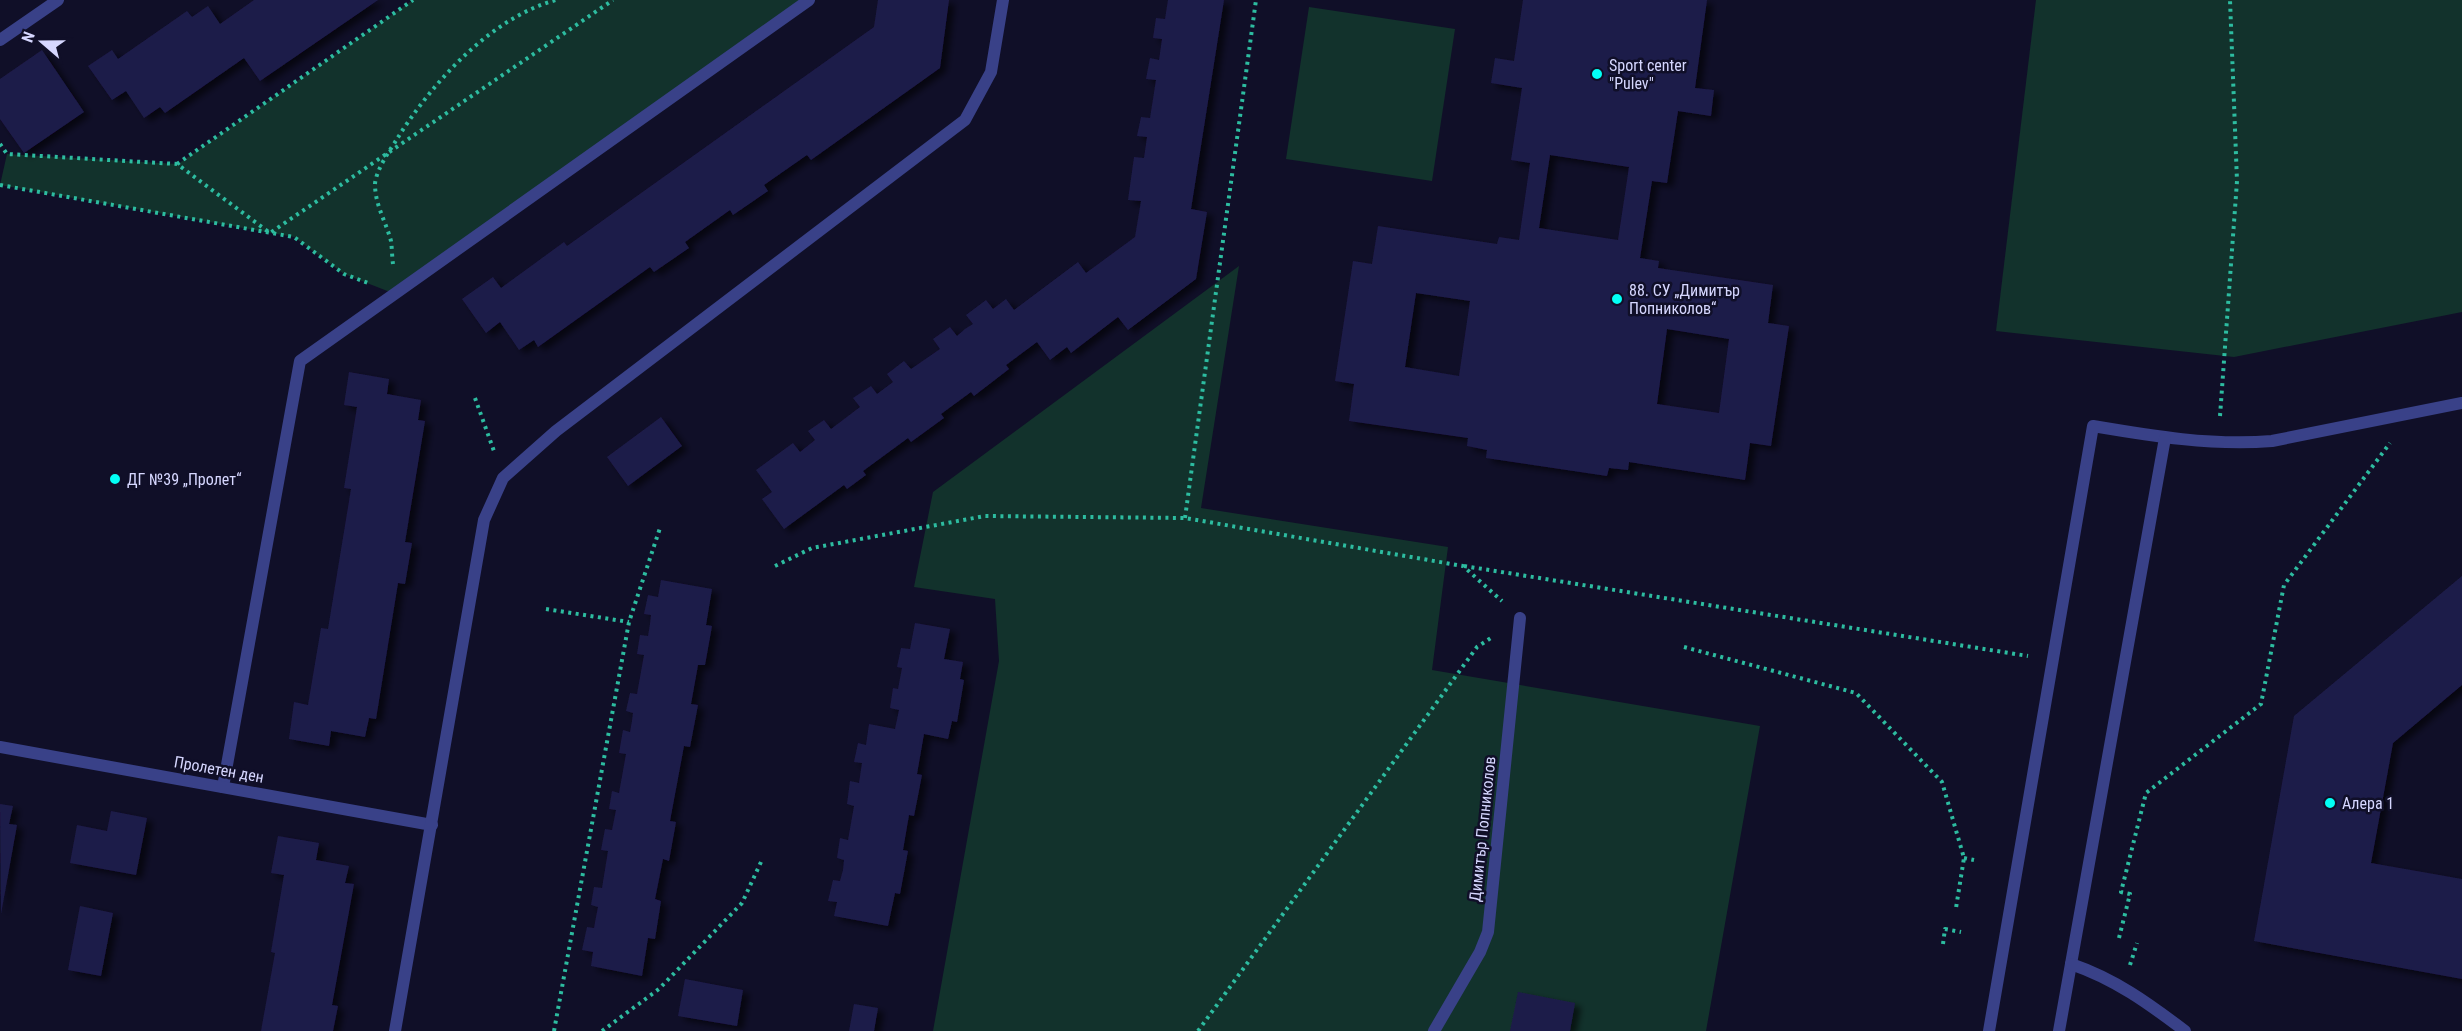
<svg xmlns="http://www.w3.org/2000/svg" width="2462" height="1031" font-family="'Roboto Condensed',sans-serif">
<style>
.green{fill:#12322c}
.building{fill:#1e1b49;fill-rule:evenodd;filter:url(#shadow)}
.lines{fill:none;stroke-linecap:round;stroke-linejoin:round}
.path{stroke:#2dbca0;stroke-width:4;stroke-dasharray:3 4.5;stroke-linecap:butt}
.service{stroke:#394188;stroke-width:12}
.minor{stroke:#394188;stroke-width:12}
.poi-dot{fill:#02fff5;stroke:#100f28;stroke-width:2}
.labels{text-anchor:middle;stroke-width:5;stroke-linejoin:round;paint-order:stroke}
.poi-label{font-size:16px;fill:#d6d7ff;stroke:#100f28;text-anchor:start}
.street-label{font-size:16px;fill:#d6d7ff;stroke:#100f28}
</style>
<defs>
<filter id="shadow"><feDropShadow dx="6" dy="4" stdDeviation="3" flood-color="#0009"/></filter>
</defs>
<rect width="100%" height="100%" fill="#100f28"/>
<g class="green">
<path d="M413,0H809L395,294L344,274L294,237L0,185L7,154L178,164Z"/>
<path d="M2036,0H2462V312L2234,357L1996,331Z"/>
<path d="M1309,7L1455,29L1432,181L1286,159Z"/>
<path d="M1239,266L1201,508L1448,547L1432,670L1760,726L1706,1031H933L999,661L995,599L914,587L933,492Z"/>
</g>
<g class="building">
<path d="M254,0H378L260,81L244,58L165,113L160,107L144,118L126,91L112,100L88,66L112,50L118,59L187,11L192,17L208,6L220,24Z"/>
<path d="M878,0H949L940,68L811,160L807,155L764,185L768,191L733,215L730,210L685,242L689,248L654,272L650,267L538,347L534,340L519,350L500,322L486,333L462,299L493,277L501,288L564,242L567,246L874,27Z"/>
<path d="M1168,0H1224L1191,209L1207,212L1196,279L1128,330L1118,317L1071,353L1067,347L1050,360L1037,342L1006,365L1009,369L974,396L971,392L941,414L944,418L911,442L908,438L863,471L866,475L847,489L844,485L784,529L762,499L772,492L756,470L793,443L800,452L815,440L808,431L824,420L831,429L860,407L853,398L871,386L877,394L893,382L887,374L904,361L911,369L940,349L933,339L950,327L957,336L965,329L973,324L966,315L986,300L993,309L1006,299L1014,310L1078,262L1086,273L1135,237L1141,201L1128,200L1134,157L1144,158L1147,137L1137,136L1141,117L1150,118L1156,80L1146,79L1150,58L1159,60L1162,39L1153,38L1156,18L1165,19Z"/>
<path d="M1523,0H1707L1695,88L1714,90L1711,116L1678,111L1667,183L1652,181L1640,258L1659,261L1658,268L1773,285L1768,323L1789,326L1771,446L1750,443L1745,480L1629,462L1628,470L1609,468L1607,476L1486,458L1487,450L1467,446L1468,438L1349,421L1354,384L1335,381L1353,261L1372,264L1378,226L1497,244L1499,237L1519,240L1530,163L1511,160L1522,88L1491,83L1495,58L1514,61ZM1550,155L1629,167L1618,240L1539,228ZM1416,293L1470,301L1459,376L1405,367ZM1667,329L1729,339L1719,413L1657,404Z"/>
<path d="M42,50L84,112L24,153L0,119V79Z"/>
<path d="M349,372L389,379L387,394L421,400L418,420L425,421L405,542L412,543L405,584L398,583L376,719L369,718L365,737L331,731L329,746L289,739L294,702L308,705L321,628L328,629L351,489L344,488L357,407L344,405Z"/>
<path d="M661,417L682,446L628,486L607,457Z"/>
<path d="M2462,576V685L2393,743L2371,863L2462,879V979L2254,941L2294,716Z"/>
<path d="M661,580L712,589L706,625L712,626L705,665H698L691,704L698,705L690,747L684,746L670,821L676,822L669,861L663,859L655,899L661,901L655,939L648,938L642,976L591,966L593,952L582,950L587,927L594,928L596,917L598,907L591,905L594,887L602,888L608,851L601,850L605,829L612,830L616,810L609,809L612,791L619,793L626,754L619,753L623,730L630,732L632,721L633,713L626,711L630,693L637,694L644,655L637,654L640,635L648,636L650,624L651,615L644,614L648,595L658,597Z"/>
<path d="M915,623L950,629L944,659L963,662L960,679L964,680L957,722L952,721L948,739L924,734L917,774L922,775L914,816L909,815L903,850L908,851L900,894L895,893L888,926L834,916L837,902L828,901L833,880L840,881L843,870L844,860L837,858L840,838L848,840L854,806L847,804L850,781L859,783L862,763L854,762L858,743L866,745L869,724L895,729L899,710L890,708L893,688L898,689L902,668L897,667L901,648L910,649Z"/>
<path d="M0,804L13,806L9,824L17,825L1,914Z"/>
<path d="M111,811L147,818L136,875L70,863L77,825L107,831Z"/>
<path d="M278,836L319,843L316,860L349,866L345,883L354,884L332,1005L338,1006L333,1031H261L275,953L271,952L284,875L271,873Z"/>
<path d="M80,906L113,913L101,976L68,970Z"/>
<path d="M685,979L743,990L737,1026L678,1016Z"/>
<path d="M1518,992L1575,1003L1570,1031H1510Z"/>
<path d="M854,1004L878,1008L874,1031H849Z"/>
</g>
<g class="lines">
<g class="path">
<path d="M0,144L7,154L177,164L270,233L613,0"/>
<path d="M177,164L413,0"/>
<path d="M0,185L294,237L344,274L368,283"/>
<path d="M393,264C392,257 392,248 391,241C386,222 375,205 375,184C376,170 390,150 397,139C432,83 490,18 556,0"/>
<path d="M475,398L495,454"/>
<path d="M2220,416L2237,181L2230,0"/>
<path d="M1185,518L1256,0"/>
<path d="M775,566L812,548L985,516L1185,518L1463,566L1502,601"/>
<path d="M1464,566L2028,656"/>
<path d="M546,609L629,622"/>
<path d="M1684,647L1856,693L1942,782L1964,858L1956,908"/>
<path d="M1964,858L1974,860"/>
<path d="M2119,938L2130,894L2121,892L2146,793L2261,704L2284,585L2390,443"/>
<path d="M1943,944L1945,929L1961,932"/>
<path d="M2130,965L2137,943"/>
<path d="M554,1031L629,622L660,528"/>
<path d="M602,1031L659,989L742,903L761,862"/>
<path d="M1198,1031L1477,647L1494,636"/>
</g>
<g class="service">
<path d="M0,40L58,0"/>
<path d="M223,787L300,361L809,0"/>
<path d="M1434,1031L1480,952L1488,932L1520,618"/>
<path d="M1989,1031L2093,426C2152,436 2212,446 2272,441L2462,403"/>
<path d="M2059,1031L2165,438"/>
</g>
<g class="minor">
<path d="M0,747L432,825"/>
<path d="M2071,964C2115,979 2148,1003 2185,1031"/>
<path d="M395,1031L484,520L503,478L556,431L965,120L991,72L1003,0"/>
</g>
</g>
<g class="poi-dot">
<circle cx="1597" cy="74" r="6"/>
<circle cx="1617" cy="299" r="6"/>
<circle cx="115" cy="479" r="6"/>
<circle cx="2330" cy="803" r="6"/>
</g>
<g class="labels">
<g class="poi-label">
<text x="1609" y="71">Sport center<tspan x="1609" dy="18">"Pulev"</tspan></text>
<text x="1629" y="296">88. СУ „Димитър<tspan x="1629" dy="18">Попниколов“</tspan></text>
<text x="127" y="485">ДГ №39 „Пролет“</text>
<text x="2342" y="809">Алера 1</text>
</g>
<g class="street-label">
<text transform="translate(219 769) rotate(10)" y="6">Пролетен ден</text>
<text transform="translate(1482 829) rotate(-84)" y="6">Димитър Попниколов</text>
</g>
</g>
<g transform="translate(42 42) rotate(290)" stroke="#100f28" stroke-width="4.5" paint-order="stroke">
<path d="M0-4.5L10 22L0 15L-10 22Z" fill="#d6d7ff"/>
<text y="-9" font-size="16" font-weight="bold" text-anchor="middle" fill="#d6d7ff">N</text>
</g>
</svg>
